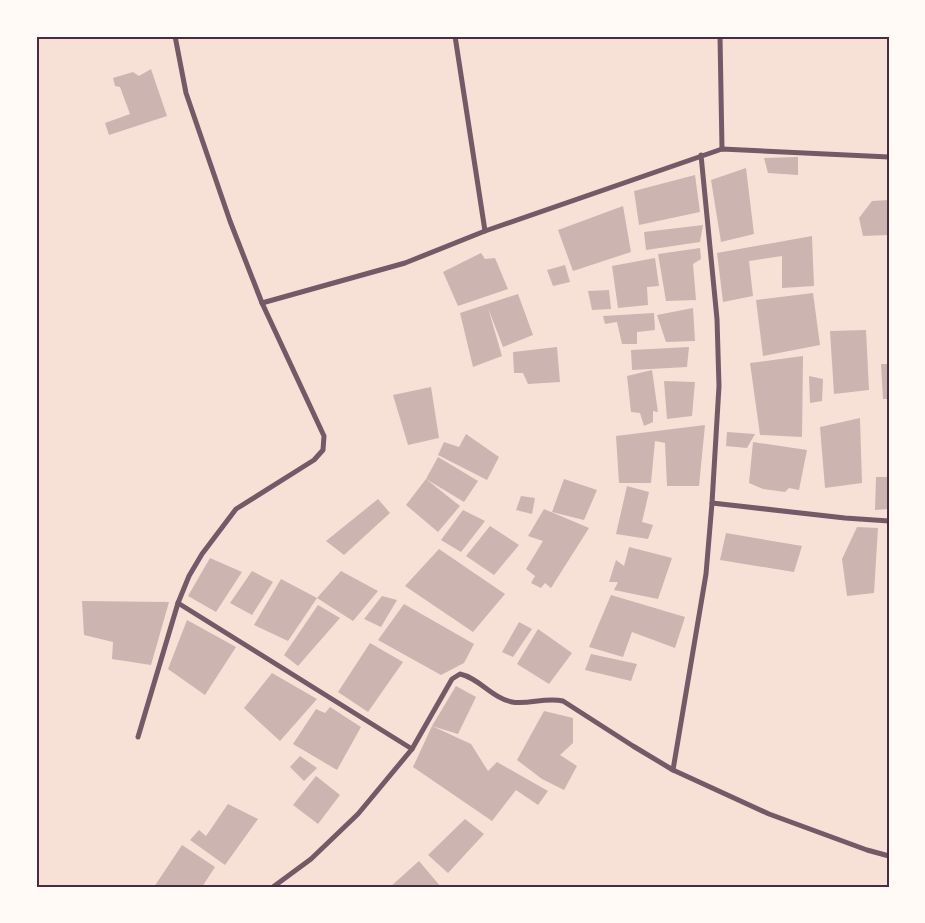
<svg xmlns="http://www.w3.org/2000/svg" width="925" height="923" font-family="Rubik,sans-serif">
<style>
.building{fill:#ccb4b1}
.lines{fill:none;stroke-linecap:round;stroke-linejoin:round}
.minor{stroke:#755966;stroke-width:5}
.neatline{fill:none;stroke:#4a2c40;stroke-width:2}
</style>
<rect width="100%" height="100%" fill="#f7e1d7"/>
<g class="building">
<path d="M151,69L167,116L109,135L105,123L130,114L120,87L115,86L113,78L133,72L139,76Z"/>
<path d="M798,157V175L768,173L764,158Z"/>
<path d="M746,168L754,234L721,242L711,180Z"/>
<path d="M695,175L700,212L639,225L634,191Z"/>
<path d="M889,200V235L863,236L859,218L872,201Z"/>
<path d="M623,206L631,252L573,271L558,230Z"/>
<path d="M703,225L700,242L646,250L644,232Z"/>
<path d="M812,236L814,286L782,288V256L749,261L753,296L723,302L717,253Z"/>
<path d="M700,248L701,259L693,264L696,300L666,301L658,254Z"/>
<path d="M481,253L485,259L495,258L508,289L458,306L443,272Z"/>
<path d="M655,258L659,286L647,287L648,305L618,308L612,266Z"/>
<path d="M565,265L570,282L553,286L547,270Z"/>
<path d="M609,290L611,309L592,310L588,291Z"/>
<path d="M813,293L820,345L763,356L756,300Z"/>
<path d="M518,294L533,335L503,347L488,308L502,356L473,367L460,313Z"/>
<path d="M693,308L695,341L666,342L657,315Z"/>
<path d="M654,313L655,330L637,332V344H622L617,322L605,324L603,316Z"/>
<path d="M866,330L869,390L834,394L830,331Z"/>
<path d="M557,347L560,382L528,384L523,373H514L513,352Z"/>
<path d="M689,347L687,367L632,370L631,350Z"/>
<path d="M803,356L802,437L760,435L750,363Z"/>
<path d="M881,364H889V399H883Z"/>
<path d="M652,370L658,412L653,411V422L644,426L640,413L631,412L627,376Z"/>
<path d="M809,376L823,379L822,401L810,403Z"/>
<path d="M664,381L695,382L692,416L667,419Z"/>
<path d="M431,387L439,438L408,445L393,395Z"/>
<path d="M860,418L862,483L825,488L820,427Z"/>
<path d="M705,425L699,486H667L665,443L655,441L651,483H619L616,436Z"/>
<path d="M727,432L755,434L747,448L726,446Z"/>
<path d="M466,434L499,457L487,480L438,455L444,442L459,447Z"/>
<path d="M753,442L807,450L799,490L789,488L785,492L763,489L749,483Z"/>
<path d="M438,457L478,481L464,502L426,479Z"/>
<path d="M876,477H889V509L875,510Z"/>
<path d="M426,479L460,506L438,532L406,505Z"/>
<path d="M564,479L597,490L584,520L552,512Z"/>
<path d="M627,486L649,492L642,522L653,525L648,539L616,534Z"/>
<path d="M521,496L535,498L532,514L516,510Z"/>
<path d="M378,499L390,513L344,555L326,541Z"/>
<path d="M544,509L589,528L551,588L545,583L541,588L531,583L535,576L526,569L543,541L528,536Z"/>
<path d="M463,510L485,521L461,552L441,540Z"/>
<path d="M490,526L519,545L494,575L466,556Z"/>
<path d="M857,527L878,528L874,593L847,596L842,559Z"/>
<path d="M726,533L802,546L794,572L720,560Z"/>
<path d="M629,547L672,558L658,599L614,590L618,582H609L616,560L624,566Z"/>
<path d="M439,549L505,594L473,632L405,586Z"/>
<path d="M210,558L242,572L216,612L188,596Z"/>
<path d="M252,571L273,582L252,615L230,603Z"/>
<path d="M341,571L378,591L353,621L317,598L288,641L254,625L281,579L317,598Z"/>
<path d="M611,595L685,617L675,648L632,632L623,657L589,647Z"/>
<path d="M382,596L397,600L381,627L364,619Z"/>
<path d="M82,601L169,602L151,665L112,659L113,642L84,635Z"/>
<path d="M404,604L474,644L464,663L441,675L378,640Z"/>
<path d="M318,605L340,618L298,666L284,655Z"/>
<path d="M187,620L236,647L205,695L168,669Z"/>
<path d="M519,622L532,629L513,657L502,652Z"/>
<path d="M538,629L572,653L549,684L517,664Z"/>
<path d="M370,643L403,662L368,712L338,692Z"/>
<path d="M591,654L637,664L631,681L585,670Z"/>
<path d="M272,673L317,699L280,741L244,708Z"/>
<path d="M456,686L476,697L458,734L432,726Z"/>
<path d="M330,707L361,727L337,770L293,744L316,709L325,713Z"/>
<path d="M544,711L573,718V743L560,755L577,766L564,790L542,779L517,760Z"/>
<path d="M432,726L471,744L488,771L497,762L548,791L538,805L516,790L492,821L413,767Z"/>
<path d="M300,756L317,768L304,781L290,767Z"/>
<path d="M316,776L340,795L318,824L293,805Z"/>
<path d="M228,804L258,819L225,865L190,840L199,830L206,836Z"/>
<path d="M465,819L484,834L448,873L428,855Z"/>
<path d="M182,845L215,867L202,887H154Z"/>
<path d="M419,861L441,887H390Z"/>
</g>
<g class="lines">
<g class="minor">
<path d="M36,36H37"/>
<path d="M455,36L485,231"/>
<path d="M720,36L722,149"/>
<path d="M262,303L405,263L485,231L722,149L889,157"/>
<path d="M712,503L845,518L889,521"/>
<path d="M178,603L412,749"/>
<path d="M138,737L178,603L189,576L202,554L236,509L314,460L323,450L324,436L262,303L230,221L186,93L175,36"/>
<path d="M673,770L706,574L712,503L719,386L717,319L701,155"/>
<path d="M273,887L311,859L358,814L412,749L452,679L460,674C479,678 492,698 512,702C528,705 545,697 563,701L633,746L673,770L769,814L867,850L889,856"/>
</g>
</g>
<rect width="925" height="923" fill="none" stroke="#fffaf5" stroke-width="75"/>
<rect x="38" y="38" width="850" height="848" class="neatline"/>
</svg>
